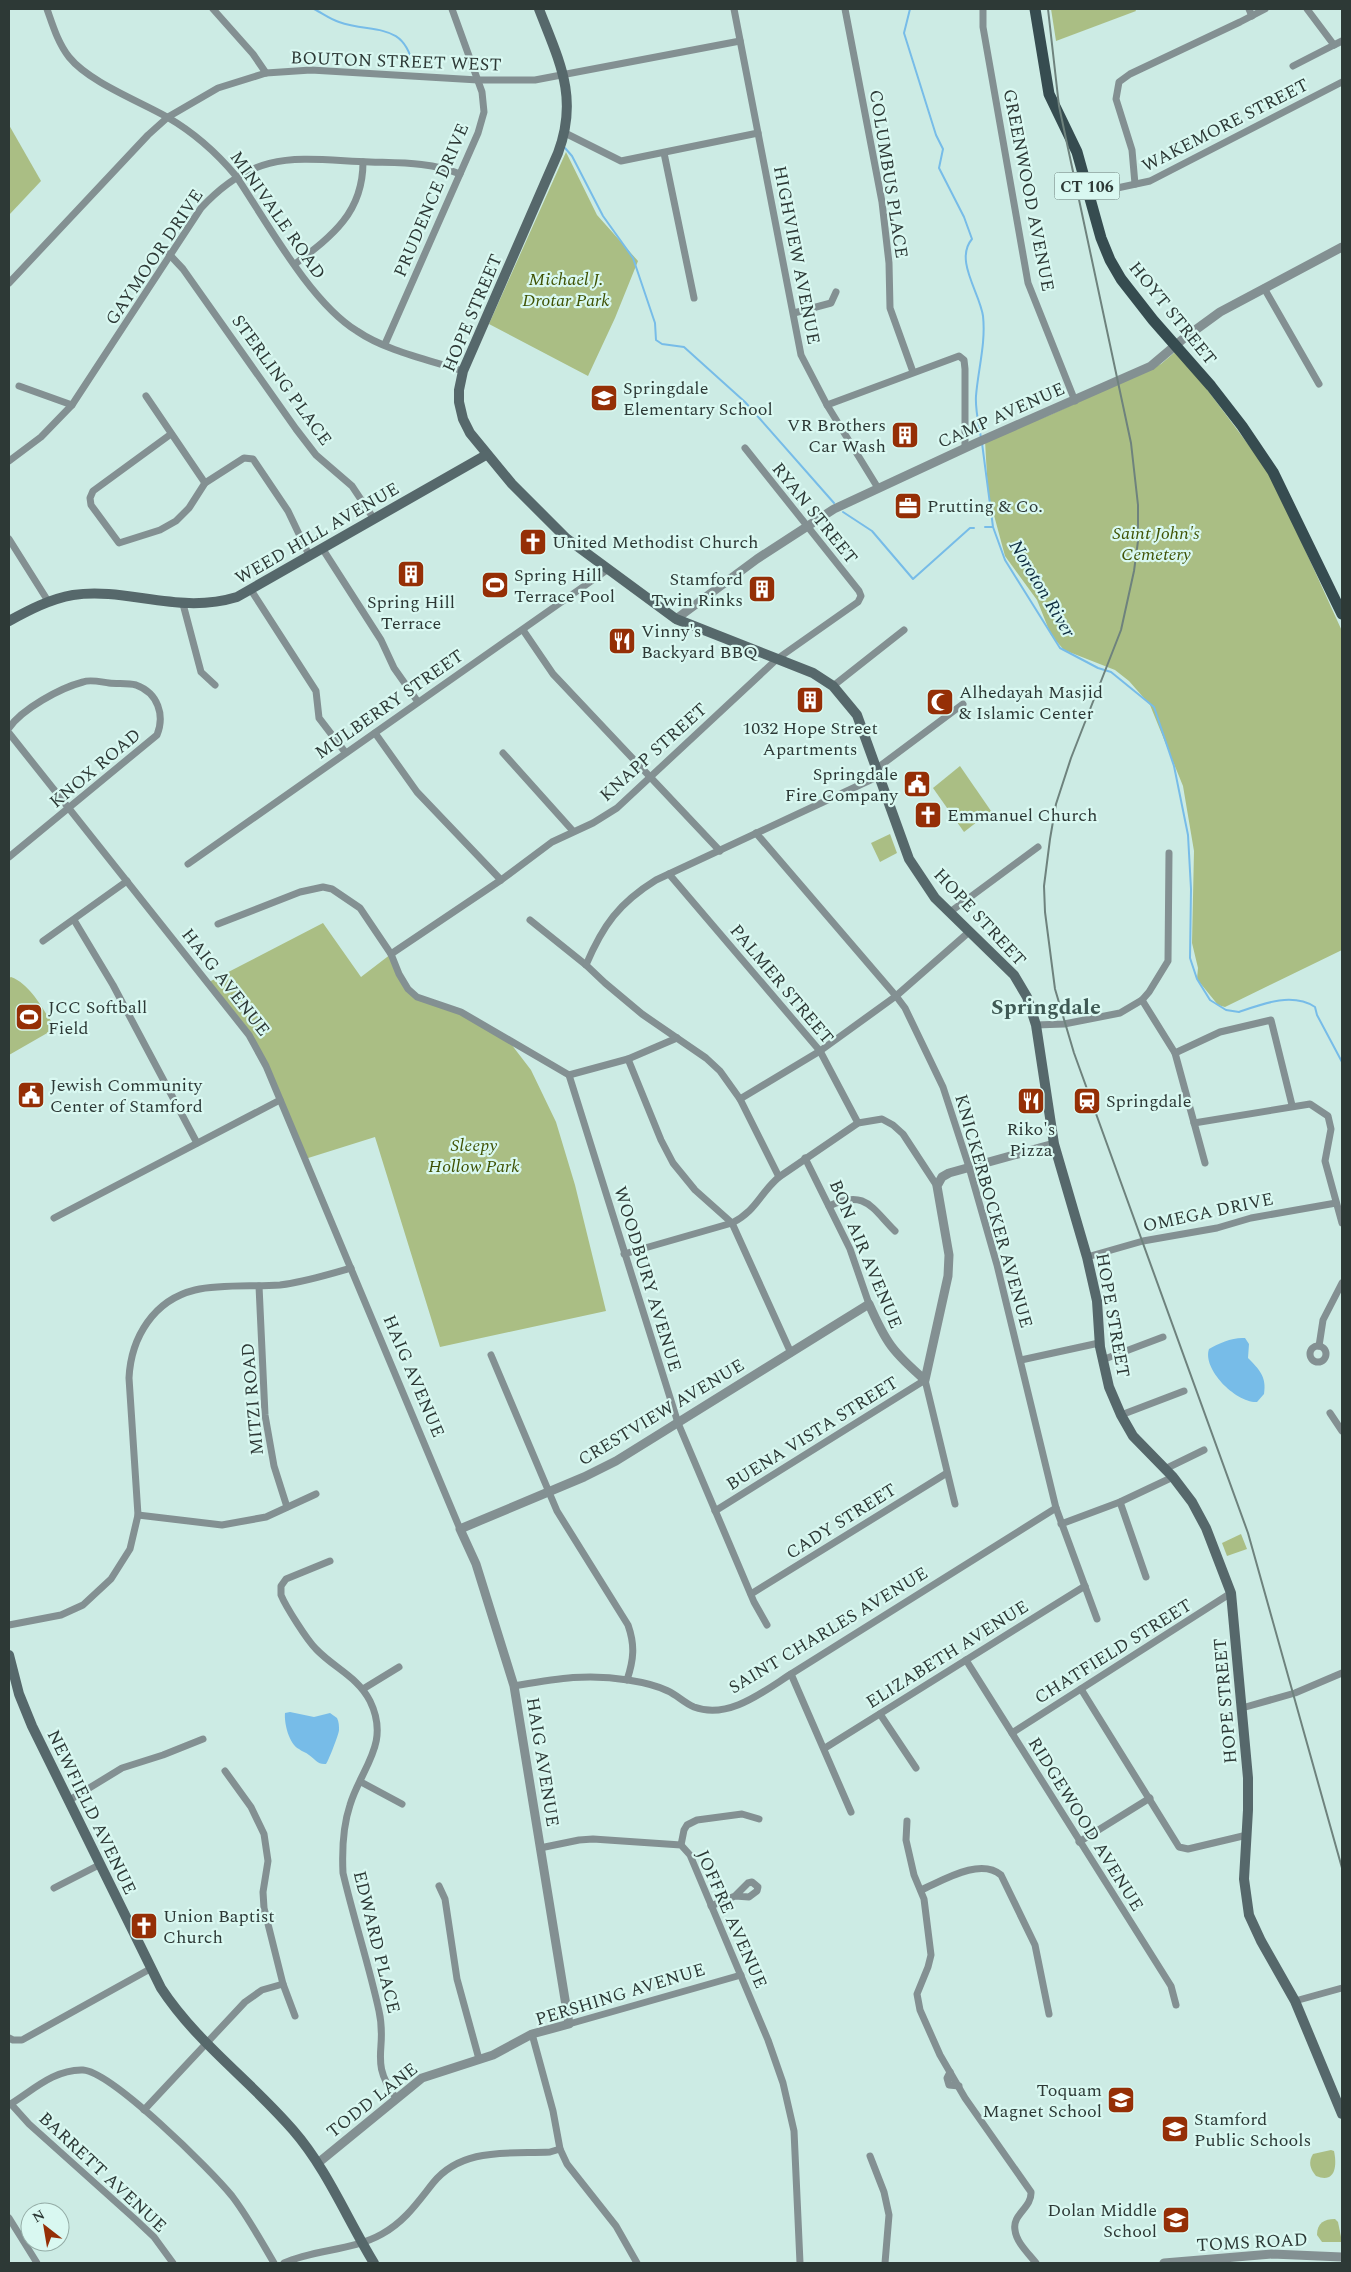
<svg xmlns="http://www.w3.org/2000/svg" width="1351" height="2272" font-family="Spectral,serif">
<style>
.green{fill:#aabe84}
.water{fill:#77bce8}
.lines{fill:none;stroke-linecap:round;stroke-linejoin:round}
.stream{stroke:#77bce8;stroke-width:2}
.minor{stroke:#839092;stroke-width:7}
.tertiary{stroke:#839092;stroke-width:9}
.secondary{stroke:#56686b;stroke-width:10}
.primary{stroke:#364c50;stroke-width:11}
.rail{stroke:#6e827d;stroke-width:2}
.labels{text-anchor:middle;stroke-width:4.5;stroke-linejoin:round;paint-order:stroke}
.shield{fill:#d9f8f1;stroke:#61726e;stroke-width:1}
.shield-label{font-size:16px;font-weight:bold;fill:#2d3936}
.street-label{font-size:18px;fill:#2d3936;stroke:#d9f8f1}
.park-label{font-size:18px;font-style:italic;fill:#3e5102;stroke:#d9f8f1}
.poi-label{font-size:18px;fill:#2d3936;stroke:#d9f8f1;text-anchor:start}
.water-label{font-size:19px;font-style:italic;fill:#0e2d40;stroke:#d9f8f1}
.district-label{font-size:22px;font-weight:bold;fill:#3f5954;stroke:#d9f8f1}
</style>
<rect width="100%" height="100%" fill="#ccebe4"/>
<g class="green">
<path d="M1051,9H1135L1136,11L1056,41Z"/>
<path d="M9,125L41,181L9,215Z"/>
<path d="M566,152L597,215L638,261L615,318L588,376L489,324Z"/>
<path d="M1175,352L1203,384L1271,475L1342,631V950L1225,1007L1218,1005L1197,979L1198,968L1192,943L1194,851L1183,786L1150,705L1129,681L1115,670L1064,650L1051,635L1037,600L1005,556L988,493L985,441L1050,415L1161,364Z"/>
<path d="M960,766L991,811L964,832L933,788Z"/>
<path d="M890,834L897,853L880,862L871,843Z"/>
<path d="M323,923L361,977L391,954L395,965L417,997L452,1007L505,1036L531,1070L556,1122L575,1185L606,1311L440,1347L375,1137L305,1159L257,1048L207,983Z"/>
<path d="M11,977C32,985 43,1011 56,1028L9,1055V978Z"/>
<path d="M1241,1534L1247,1549L1227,1556L1222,1543Z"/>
<path d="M1331,2150L1334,2151C1337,2165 1336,2184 1316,2176C1310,2169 1308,2162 1313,2154Z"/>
<path d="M1335,2219L1338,2222L1342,2242H1322L1317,2235C1317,2223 1324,2219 1335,2219Z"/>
</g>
<g class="water">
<path d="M500,575L506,583L497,589L494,587L486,593L483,589L490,580Z"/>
<path d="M1245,1338L1249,1344L1248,1358C1259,1369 1267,1377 1264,1394L1257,1402C1236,1403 1202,1369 1209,1349C1219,1343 1233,1337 1245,1338Z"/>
<path d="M290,1712L314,1717L330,1713L337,1718C339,1722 339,1726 339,1730C339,1734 328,1762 326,1764C318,1765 315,1759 309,1755C306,1752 302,1752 299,1749C289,1744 284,1723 285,1713Z"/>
</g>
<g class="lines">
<g class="stream">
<path d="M314,9C322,13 330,19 339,22C373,34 404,21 413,66"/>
<path d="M910,9L904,33L936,135L943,149L939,168L964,217L972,239C954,260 980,293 983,316C986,343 978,370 976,396C975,410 979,425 981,438"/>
<path d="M565,148L572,156L603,216L633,258L655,323L656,340L662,344L684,347L745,402L834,503"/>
<path d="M982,443L993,527L1005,560L1060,648L1098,668L1111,672L1154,707L1174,766L1188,835L1191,889L1190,958L1197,979L1210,1000L1226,1010L1239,1012C1262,1004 1292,992 1315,1007L1317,1015L1342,1062"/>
<path d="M843,512L872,531L913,579L970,528H974"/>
<path d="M985,527H993"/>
</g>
<g class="minor">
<path d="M47,9C53,26 58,43 69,57C89,82 139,101 167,117C193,132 216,152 236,176C267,222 310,302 357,331C386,351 430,360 463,371"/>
<path d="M213,9L253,54L266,73"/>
<path d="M734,9L801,355L827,405L878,488"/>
<path d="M845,9L882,202L889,263L890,308L913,372"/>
<path d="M983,9V27L1028,283L1075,401"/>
<path d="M1249,9L1252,16"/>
<path d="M1334,45L1342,41"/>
<path d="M1293,66L1334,45L1307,9"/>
<path d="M565,133L621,161L758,133"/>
<path d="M664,153L694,298"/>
<path d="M1135,184L1132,150L1116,99L1119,82L1130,74L1240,22L1265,9"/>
<path d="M1089,194L1150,181L1342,82"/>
<path d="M169,254L183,269L296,429L316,455L352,486L374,519"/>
<path d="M295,264C332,236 363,213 363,162"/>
<path d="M9,283L148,135L168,117L218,88L266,73L311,70L478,80H535L740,41"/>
<path d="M1264,288L1319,384"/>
<path d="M794,313L831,303L836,292"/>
<path d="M385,344L478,133L484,112L482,92L452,9"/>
<path d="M19,386L72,405"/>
<path d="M146,396L205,483"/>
<path d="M827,405L959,356L964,360L965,369V448"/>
<path d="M171,434L93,491L90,498L91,505L119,543L160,530L176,521L189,508L205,483L244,458L253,459L288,511L309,555"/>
<path d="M9,461L41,437L72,405L201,208C257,148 296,159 370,162C400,163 431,162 460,174"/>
<path d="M9,539L48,601"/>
<path d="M322,548L381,640L394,668L418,702"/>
<path d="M251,590L316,691L319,718L345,752"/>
<path d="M183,604L201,672L215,685"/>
<path d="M523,630L553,674L720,851"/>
<path d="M833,686L904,630"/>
<path d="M9,728C22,709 60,688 83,682C90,679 101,682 109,683C118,684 128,683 136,685C158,693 165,715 157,735L9,857"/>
<path d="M9,733L249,1035L266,1066L460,1529"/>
<path d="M375,733L417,792L501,880"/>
<path d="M503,753L573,831"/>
<path d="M876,769L963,704"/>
<path d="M756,833L896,996L905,1008L943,1087L969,1167L997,1265L1056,1508L1097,1619"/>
<path d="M188,864L607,570"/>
<path d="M669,874L820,1051L858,1123"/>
<path d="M950,912L1038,847"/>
<path d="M74,920L113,985L197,1143"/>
<path d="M530,920L586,965L605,983L642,1014L706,1058L720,1071L740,1099L779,1177"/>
<path d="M218,924L300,892L323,887L332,889L360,908L391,954L399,974L408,989L417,997L461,1012L569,1075L628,1059L677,1038"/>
<path d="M43,941L127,881"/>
<path d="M391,954L501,880L552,842L593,823L617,808L777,659L858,602L861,596L859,591L745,448"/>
<path d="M586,965C603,925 619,903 656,880L879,776"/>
<path d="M1142,1000L1175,1053L1205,1163"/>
<path d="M1036,1025L1064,1024L1120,1013L1142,1000L1149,992L1168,961L1169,853"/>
<path d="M1175,1053L1220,1032L1271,1020L1292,1105"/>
<path d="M628,1059L661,1140L673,1163L695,1190L732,1223L791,1353"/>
<path d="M569,1075L678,1423L754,1602L767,1625"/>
<path d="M740,1099L820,1051L896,996L969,932"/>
<path d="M1194,1123L1310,1104L1328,1116L1331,1129L1325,1161L1342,1223"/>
<path d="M805,1158L850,1249L869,1304"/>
<path d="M829,1206C865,1189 871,1207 895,1231"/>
<path d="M54,1218L280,1100"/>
<path d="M624,1254L732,1223C757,1210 759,1194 779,1177L858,1123L882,1119L893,1125L903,1134L937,1186"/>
<path d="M1087,1257L1143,1241L1217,1228L1251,1218L1336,1203"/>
<path d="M259,1286L265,1415L274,1466L287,1507"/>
<circle cx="1318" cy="1354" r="8"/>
<path d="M1319,1346L1323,1320L1342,1283"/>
<path d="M491,1355L557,1511L628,1625C635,1645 634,1659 627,1680"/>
<path d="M1021,1360L1099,1343"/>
<path d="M1102,1360L1163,1337"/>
<path d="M1330,1413L1342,1431"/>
<path d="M1121,1415L1184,1391"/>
<path d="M1165,1469L1204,1450"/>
<path d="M1120,1502L1146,1577"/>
<path d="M715,1511L925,1380L955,1504"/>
<path d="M138,1515L222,1525L266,1517L316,1494"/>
<path d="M1061,1524L1120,1502L1173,1477"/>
<path d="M330,1561L286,1579L281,1586V1595C286,1607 307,1640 316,1649C334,1668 358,1677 370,1701C391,1744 361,1768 350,1805C343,1826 342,1852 343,1873C354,1920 369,1965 379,2011C388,2050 368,2060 396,2098"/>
<path d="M751,1594L947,1473"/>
<path d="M9,1625L61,1615L83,1605L111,1579L130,1549L138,1515L129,1378C131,1337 154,1300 195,1290C222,1284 252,1287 280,1285C304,1282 327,1275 351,1268"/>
<path d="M966,1660L1171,1986L1176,2005"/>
<path d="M791,1674L851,1812"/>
<path d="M514,1686C555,1679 586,1673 628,1680C641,1682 656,1685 668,1691C677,1695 684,1703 694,1707C729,1720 764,1691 791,1674L1056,1508"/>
<path d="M363,1689L399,1667"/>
<path d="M1081,1689L1179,1847L1188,1849L1247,1835"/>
<path d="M1242,1708L1295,1693L1342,1673"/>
<path d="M880,1714L916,1768"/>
<path d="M1012,1733L1231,1593"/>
<path d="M825,1748L1085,1586"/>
<path d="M225,1771L251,1807L264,1834L268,1861L263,1892L264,1908L283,1984L295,2016"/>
<path d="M361,1782L402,1804"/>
<path d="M68,1801L122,1768L163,1755L203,1739"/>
<path d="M907,1821L906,1840L914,1875L924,1899L931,1955L928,1967L917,1994L920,2010L940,2055L965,2098L1031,2192C1032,2208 1012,2214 1015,2230C1016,2242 1029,2254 1036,2263"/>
<path d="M1079,1842L1150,1798"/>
<path d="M681,1845L684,1830L687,1825L697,1820L742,1814L759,1819"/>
<path d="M540,1848L579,1840L593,1839L681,1845L690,1855L768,2040L783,2083L794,2131L800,2263"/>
<path d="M439,1886L445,1899L457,1979L479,2059"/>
<path d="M54,1888L99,1865"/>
<path d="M921,1890C942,1881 980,1857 1001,1875L1035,1945L1049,2014"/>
<path d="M711,1906L735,1896L748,1883L752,1882L758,1887L757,1891L749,1897L735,1896"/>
<path d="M1295,2001L1342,1988"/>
<path d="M569,2024L741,1975"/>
<path d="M532,2034L553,2111L560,2149"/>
<path d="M9,2038L13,2040H22L150,1969"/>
<path d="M950,2072L947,2078L949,2085L959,2086"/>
<path d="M11,2104L29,2124L136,2220L154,2237L173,2263"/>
<path d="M9,2105C32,2091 54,2069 83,2070C112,2072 211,2170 232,2196C248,2217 261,2241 274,2263"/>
<path d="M144,2110L245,2002L262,1990L283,1984"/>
<path d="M870,2156L884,2192L889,2215L885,2263"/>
<path d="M9,2218L37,2263"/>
<path d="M284,2263C315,2249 352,2251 382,2234C405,2221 417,2203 433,2183C462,2147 508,2154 550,2152L560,2149L567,2164L616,2226L637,2263"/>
</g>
<g class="tertiary">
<path d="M676,619L757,559L834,509L976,443L1151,366L1183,339L1220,312L1342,247"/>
<path d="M318,2163L422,2078L493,2055L532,2034L569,2024L514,1686L476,1564L460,1529L584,1477L616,1461L869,1304C886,1343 893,1352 925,1380L948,1276L949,1255L937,1186L942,1177L949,1173L1054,1144"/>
<path d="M1164,2263L1272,2254L1342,2257"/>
</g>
<g class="secondary">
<path d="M539,9C559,61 579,97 558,153L463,371L459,390V402L463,419L470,433L512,484L566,538L676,619L813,673L833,686L857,715L909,859L935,898L1014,975L1027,997L1036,1025L1054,1144L1087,1257L1097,1301L1100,1347L1109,1387L1121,1415L1133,1436L1173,1477L1192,1502L1206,1528L1231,1593L1248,1778V1810L1244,1879L1249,1915L1261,1941L1295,2001L1342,2114"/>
<path d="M9,621C29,610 50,599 73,595C128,587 178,615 237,597L486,455"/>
<path d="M9,1655L19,1694L32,1726L161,1988C197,2043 250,2080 293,2130C327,2169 347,2219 374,2263"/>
</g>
<path class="primary" d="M1035,9L1049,94L1077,152L1101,238L1110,260L1121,279L1153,320L1211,386L1242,426L1273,472L1342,614"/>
<path class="rail" d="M1048,9L1059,106L1131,443L1138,505V541L1134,571L1121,630L1071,758L1056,804L1050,839L1044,886L1045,912L1055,989L1074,1053L1248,1533L1342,1868"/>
</g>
<defs>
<g id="school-square" transform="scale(1.4375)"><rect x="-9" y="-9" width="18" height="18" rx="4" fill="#952f06" stroke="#d9f8f1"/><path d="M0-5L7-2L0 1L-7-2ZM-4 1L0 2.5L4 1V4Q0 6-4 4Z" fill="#fff"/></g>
<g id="building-square" transform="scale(1.4375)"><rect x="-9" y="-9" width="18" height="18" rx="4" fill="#952f06" stroke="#d9f8f1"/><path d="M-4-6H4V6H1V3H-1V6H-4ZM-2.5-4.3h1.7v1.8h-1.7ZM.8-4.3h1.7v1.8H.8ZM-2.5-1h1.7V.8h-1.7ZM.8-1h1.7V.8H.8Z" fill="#fff"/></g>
<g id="office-square" transform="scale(1.4375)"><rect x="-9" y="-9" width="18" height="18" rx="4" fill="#952f06" stroke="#d9f8f1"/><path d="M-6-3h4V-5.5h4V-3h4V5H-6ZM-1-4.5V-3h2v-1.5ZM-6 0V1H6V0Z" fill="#fff"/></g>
<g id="church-square" transform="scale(1.4375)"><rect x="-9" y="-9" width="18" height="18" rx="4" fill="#952f06" stroke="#d9f8f1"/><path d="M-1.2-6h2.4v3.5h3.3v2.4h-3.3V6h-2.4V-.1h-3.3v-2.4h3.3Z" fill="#fff"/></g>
<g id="stadium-square" transform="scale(1.4375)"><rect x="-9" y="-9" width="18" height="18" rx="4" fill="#952f06" stroke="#d9f8f1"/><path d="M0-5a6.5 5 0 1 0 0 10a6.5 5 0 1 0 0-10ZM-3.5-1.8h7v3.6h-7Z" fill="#fff"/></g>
<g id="restaurant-square" transform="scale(1.4375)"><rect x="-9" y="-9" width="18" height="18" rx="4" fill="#952f06" stroke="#d9f8f1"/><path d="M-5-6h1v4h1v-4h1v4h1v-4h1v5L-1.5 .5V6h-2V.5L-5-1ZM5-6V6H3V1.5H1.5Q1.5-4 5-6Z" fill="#fff"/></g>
<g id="mosque-square" transform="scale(1.4375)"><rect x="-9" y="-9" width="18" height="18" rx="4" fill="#952f06" stroke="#d9f8f1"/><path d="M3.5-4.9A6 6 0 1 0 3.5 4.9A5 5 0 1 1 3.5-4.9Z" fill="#fff"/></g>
<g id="civic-square" transform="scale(1.4375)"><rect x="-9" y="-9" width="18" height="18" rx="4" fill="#952f06" stroke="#d9f8f1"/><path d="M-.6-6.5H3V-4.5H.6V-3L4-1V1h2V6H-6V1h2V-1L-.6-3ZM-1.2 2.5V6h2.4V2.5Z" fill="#fff"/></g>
<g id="station-square" transform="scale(1.4375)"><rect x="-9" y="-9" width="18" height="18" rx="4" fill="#952f06" stroke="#d9f8f1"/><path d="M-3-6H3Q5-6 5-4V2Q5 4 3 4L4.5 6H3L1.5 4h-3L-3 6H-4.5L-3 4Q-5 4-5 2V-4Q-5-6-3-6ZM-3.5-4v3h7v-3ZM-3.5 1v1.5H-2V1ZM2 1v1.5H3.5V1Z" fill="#fff"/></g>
</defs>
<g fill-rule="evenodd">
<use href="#school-square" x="604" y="398"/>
<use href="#building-square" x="905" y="435"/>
<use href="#office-square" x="908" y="506"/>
<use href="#church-square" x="533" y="542"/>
<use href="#building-square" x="411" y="574"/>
<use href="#stadium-square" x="495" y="585"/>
<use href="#building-square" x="762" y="589"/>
<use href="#restaurant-square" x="622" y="641"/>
<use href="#building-square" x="810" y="700"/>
<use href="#mosque-square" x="940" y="702"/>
<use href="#civic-square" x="917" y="784"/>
<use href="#church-square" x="928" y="815"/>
<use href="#stadium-square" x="29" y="1017"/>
<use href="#civic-square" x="31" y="1095"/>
<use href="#restaurant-square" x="1031" y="1101"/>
<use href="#station-square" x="1087" y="1101"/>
<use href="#church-square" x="144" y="1926"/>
<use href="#school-square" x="1121" y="2100"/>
<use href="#school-square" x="1175" y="2129"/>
<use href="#school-square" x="1176" y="2220"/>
</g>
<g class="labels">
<rect class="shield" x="1054.5" y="172.5" width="65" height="27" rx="4"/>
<g class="shield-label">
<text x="1087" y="192">CT 106</text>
</g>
<g class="street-label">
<text transform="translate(396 61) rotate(2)" y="6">BOUTON STREET WEST</text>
<text transform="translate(1225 125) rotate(-27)" y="6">WAKEMORE STREET</text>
<text transform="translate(889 174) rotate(81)" y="6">COLUMBUS PLACE</text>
<text transform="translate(1029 190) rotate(79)" y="6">GREENWOOD AVENUE</text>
<text transform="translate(431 200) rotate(-67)" y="6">PRUDENCE DRIVE</text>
<text transform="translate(278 215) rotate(55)" y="6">MINIVALE ROAD</text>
<text transform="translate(797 255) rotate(79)" y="6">HIGHVIEW AVENUE</text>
<text transform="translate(154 257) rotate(-56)" y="6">GAYMOOR DRIVE</text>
<text transform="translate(472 313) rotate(-67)" y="6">HOPE STREET</text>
<text transform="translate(1173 313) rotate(51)" y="6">HOYT STREET</text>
<text transform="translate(282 380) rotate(54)" y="6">STERLING PLACE</text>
<text transform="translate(1001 415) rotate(-24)" y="6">CAMP AVENUE</text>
<text transform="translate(815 513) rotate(51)" y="6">RYAN STREET</text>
<text transform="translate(317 533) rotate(-30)" y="6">WEED HILL AVENUE</text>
<text transform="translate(389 704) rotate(-35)" y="6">MULBERRY STREET</text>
<text transform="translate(653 752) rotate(-42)" y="6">KNAPP STREET</text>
<text transform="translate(95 768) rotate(-40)" y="6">KNOX ROAD</text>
<text transform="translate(980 917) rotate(47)" y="6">HOPE STREET</text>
<text transform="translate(226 982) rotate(52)" y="6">HAIG AVENUE</text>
<text transform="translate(782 984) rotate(50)" y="6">PALMER STREET</text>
<text transform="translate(994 1211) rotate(74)" y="6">KNICKERBOCKER AVENUE</text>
<text transform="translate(1208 1212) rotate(-12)" y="6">OMEGA DRIVE</text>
<text transform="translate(866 1254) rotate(67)" y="6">BON AIR AVENUE</text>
<text transform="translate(648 1279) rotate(73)" y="6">WOODBURY AVENUE</text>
<text transform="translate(1113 1315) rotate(80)" y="6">HOPE STREET</text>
<text transform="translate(414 1376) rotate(67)" y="6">HAIG AVENUE</text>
<text transform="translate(252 1399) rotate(-95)" y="6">MITZI ROAD</text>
<text transform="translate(661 1412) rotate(-31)" y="6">CRESTVIEW AVENUE</text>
<text transform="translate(812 1433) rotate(-32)" y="6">BUENA VISTA STREET</text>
<text transform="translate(841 1521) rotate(-32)" y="6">CADY STREET</text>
<text transform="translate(828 1630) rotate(-31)" y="6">SAINT CHARLES AVENUE</text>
<text transform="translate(1113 1651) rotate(-32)" y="6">CHATFIELD STREET</text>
<text transform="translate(947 1654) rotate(-32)" y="6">ELIZABETH AVENUE</text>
<text transform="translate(1225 1701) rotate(-95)" y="6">HOPE STREET</text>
<text transform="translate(543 1762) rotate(81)" y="6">HAIG AVENUE</text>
<text transform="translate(92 1812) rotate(64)" y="6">NEWFIELD AVENUE</text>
<text transform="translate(1086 1824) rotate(58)" y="6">RIDGEWOOD AVENUE</text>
<text transform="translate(732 1919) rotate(66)" y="6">JOFFRE AVENUE</text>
<text transform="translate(377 1942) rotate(76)" y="6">EDWARD PLACE</text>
<text transform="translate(620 1994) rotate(-17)" y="6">PERSHING AVENUE</text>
<text transform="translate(372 2100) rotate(-38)" y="6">TODD LANE</text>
<text transform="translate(103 2172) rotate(43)" y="6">BARRETT AVENUE</text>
<text transform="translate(1252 2242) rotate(-3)" y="6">TOMS ROAD</text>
</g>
<g class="park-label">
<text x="566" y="285">Michael J.<tspan x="566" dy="21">Drotar Park</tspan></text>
<text x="1156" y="539">Saint John's<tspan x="1156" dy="21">Cemetery</tspan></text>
<text x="474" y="1151">Sleepy<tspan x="474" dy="21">Hollow Park</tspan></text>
</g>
<g class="poi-label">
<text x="623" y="394">Springdale<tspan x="623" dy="21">Elementary School</tspan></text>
<text x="886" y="431" text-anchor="end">VR Brothers<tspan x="886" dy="21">Car Wash</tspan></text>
<text x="927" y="512">Prutting &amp; Co.</text>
<text x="552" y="548">United Methodist Church</text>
<text x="514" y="581">Spring Hill<tspan x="514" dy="21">Terrace Pool</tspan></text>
<text x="743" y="585" text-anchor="end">Stamford<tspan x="743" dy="21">Twin Rinks</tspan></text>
<text x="411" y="608" text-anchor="middle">Spring Hill<tspan x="411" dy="21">Terrace</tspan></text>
<text x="641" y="637">Vinny's<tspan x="641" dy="21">Backyard BBQ</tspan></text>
<text x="959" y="698">Alhedayah Masjid<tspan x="959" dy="21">&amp; Islamic Center</tspan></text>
<text x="810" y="734" text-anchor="middle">1032 Hope Street<tspan x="810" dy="21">Apartments</tspan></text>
<text x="898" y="780" text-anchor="end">Springdale<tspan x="898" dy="21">Fire Company</tspan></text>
<text x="947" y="821">Emmanuel Church</text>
<text x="48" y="1013">JCC Softball<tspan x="48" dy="21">Field</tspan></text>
<text x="50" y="1091">Jewish Community<tspan x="50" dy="21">Center of Stamford</tspan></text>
<text x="1106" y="1107">Springdale</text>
<text x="1031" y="1135" text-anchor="middle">Riko's<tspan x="1031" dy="21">Pizza</tspan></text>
<text x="163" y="1922">Union Baptist<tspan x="163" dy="21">Church</tspan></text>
<text x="1102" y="2096" text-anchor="end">Toquam<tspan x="1102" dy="21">Magnet School</tspan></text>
<text x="1194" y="2125">Stamford<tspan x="1194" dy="21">Public Schools</tspan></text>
<text x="1157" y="2216" text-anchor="end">Dolan Middle<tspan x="1157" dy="21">School</tspan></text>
</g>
<g class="water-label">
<text transform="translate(1043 588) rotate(59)" y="7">Noroton River</text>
</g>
<g class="district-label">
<text x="1046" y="1014">Springdale</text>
</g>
</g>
<rect width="1351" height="2272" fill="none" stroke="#2d3936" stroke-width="20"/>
<g transform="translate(45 2227) rotate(329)"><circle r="24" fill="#d9f8f1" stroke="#94aca6"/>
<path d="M0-4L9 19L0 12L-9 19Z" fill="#952f06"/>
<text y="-8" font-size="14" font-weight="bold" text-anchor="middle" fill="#2d3936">N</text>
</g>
</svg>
